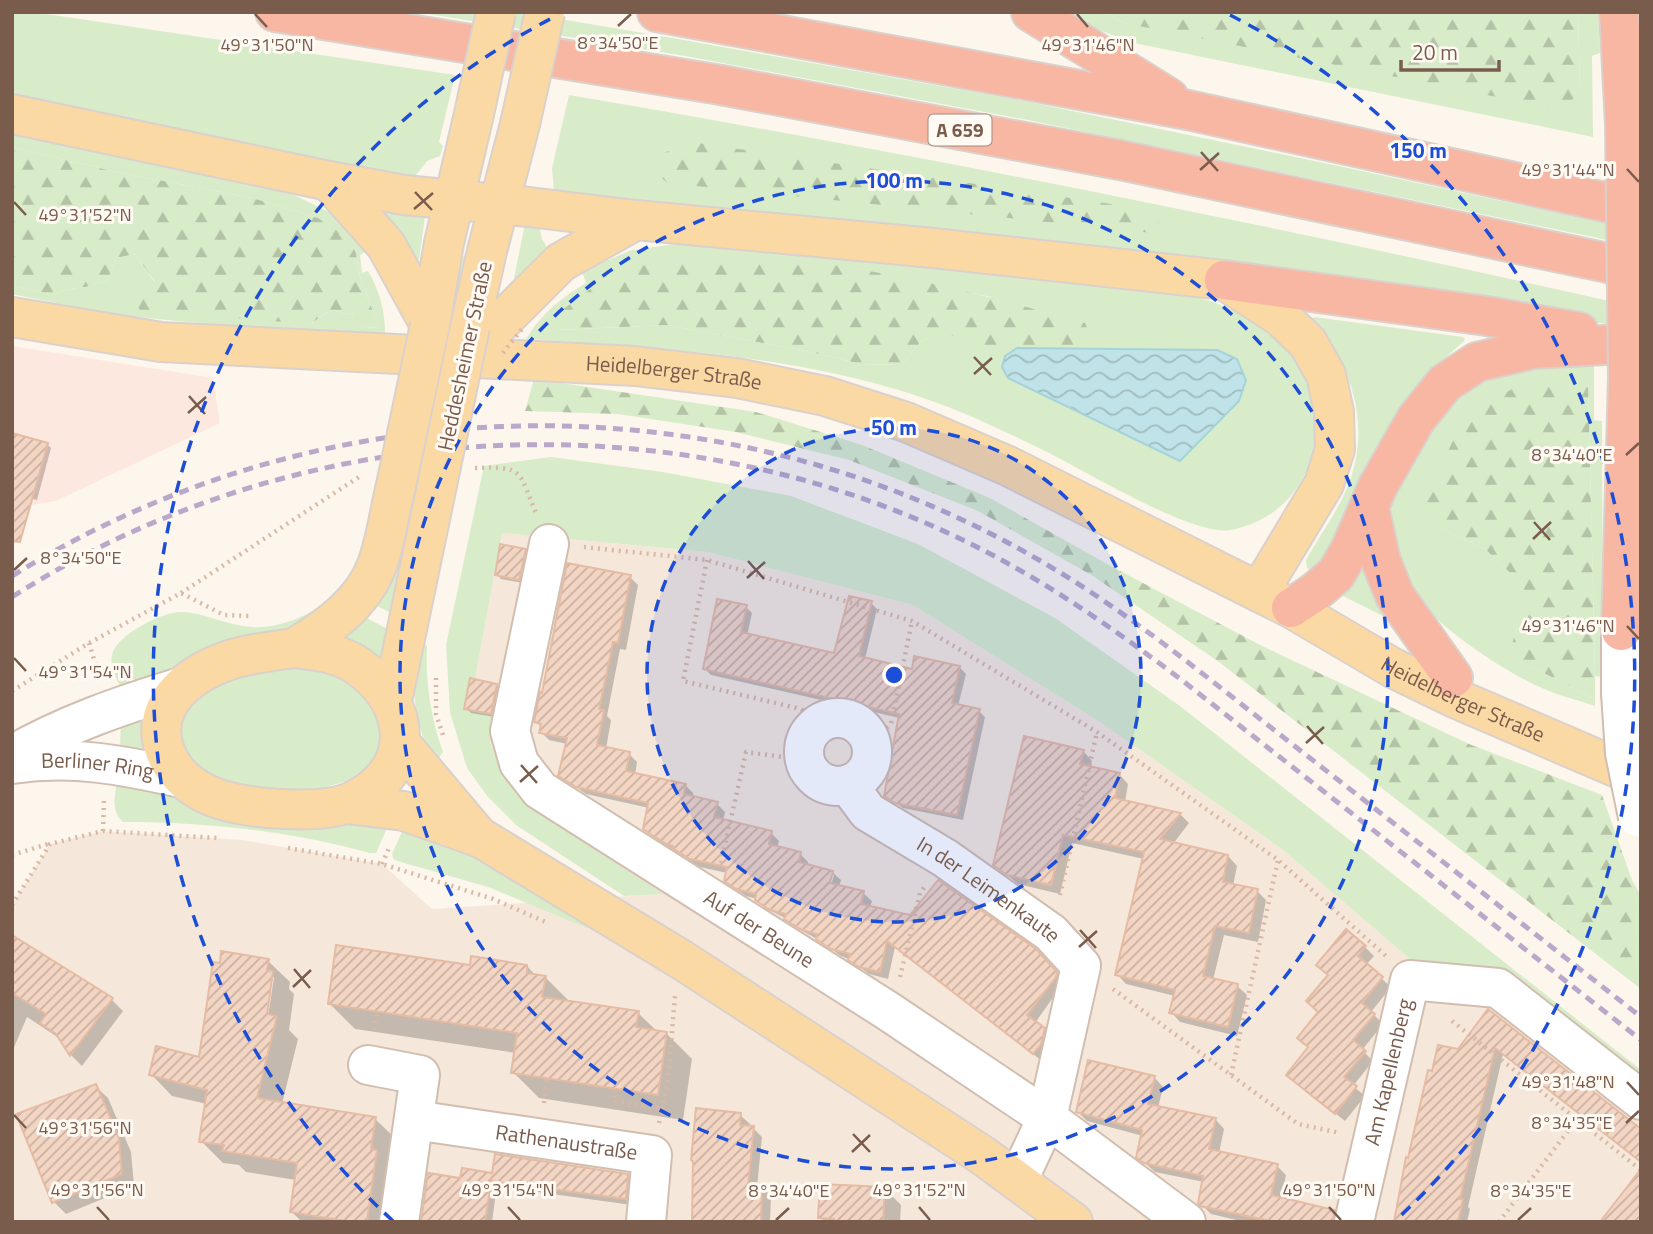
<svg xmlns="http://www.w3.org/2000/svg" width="1653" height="1234" font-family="'Titillium Web',sans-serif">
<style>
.residential{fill:#f5e8da}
.commercial{fill:#fde8e0}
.green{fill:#d8ecc9;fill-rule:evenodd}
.forest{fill:url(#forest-firs)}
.water{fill:url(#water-waves);stroke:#a5d3da;stroke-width:2}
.shadow{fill:#0003;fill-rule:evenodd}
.building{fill:url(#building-hatch);stroke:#e6bba3;stroke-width:2}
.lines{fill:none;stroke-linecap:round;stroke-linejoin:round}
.minor-casing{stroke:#d1beb0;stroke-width:42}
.major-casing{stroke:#dad1cd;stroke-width:42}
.highway-casing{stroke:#dad1cd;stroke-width:42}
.path{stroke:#d9b8a5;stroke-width:4.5;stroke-dasharray:2 5;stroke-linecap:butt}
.minor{stroke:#fff;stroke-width:38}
.major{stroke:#fbd9a5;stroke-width:38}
.highway{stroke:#f7b7a3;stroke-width:38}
.rail{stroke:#b9a8c9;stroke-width:5;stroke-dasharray:10 7;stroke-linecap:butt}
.minor-bridge-casing{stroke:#d1beb0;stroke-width:42;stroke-linecap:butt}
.major-bridge-casing{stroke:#dad1cd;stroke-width:42;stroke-linecap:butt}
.highway-bridge-casing{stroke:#dad1cd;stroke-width:42;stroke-linecap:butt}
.path-bridge{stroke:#d9b8a5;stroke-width:4.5;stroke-dasharray:2 5;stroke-linecap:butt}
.minor-bridge{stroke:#fff;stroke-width:38}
.major-bridge{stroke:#fbd9a5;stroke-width:38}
.highway-bridge{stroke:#f7b7a3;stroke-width:38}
.ticks{fill:none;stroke:#7a5c4d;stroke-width:2.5}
.ring{fill:none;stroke:#1d4ed8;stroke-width:3.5;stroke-dasharray:12 9}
.labels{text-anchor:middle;stroke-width:6;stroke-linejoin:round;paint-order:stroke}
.shield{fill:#fffaf3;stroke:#a28b7f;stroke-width:2}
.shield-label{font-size:19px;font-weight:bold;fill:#7a5c4d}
.street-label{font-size:21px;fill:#7a5c4d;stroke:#fffaf3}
.ticks-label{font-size:18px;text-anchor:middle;fill:#7a5c4d;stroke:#fffaf3;stroke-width:6;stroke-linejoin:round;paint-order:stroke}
.centre{fill:#1d4ed8;stroke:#fffaf3;stroke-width:3.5}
.ring-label{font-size:21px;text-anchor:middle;font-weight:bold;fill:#1d4ed8;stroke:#fffaf3;stroke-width:6;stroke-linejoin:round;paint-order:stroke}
</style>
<defs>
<pattern id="forest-firs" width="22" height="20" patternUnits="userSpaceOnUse" patternTransform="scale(1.75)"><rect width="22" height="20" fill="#d8ecc9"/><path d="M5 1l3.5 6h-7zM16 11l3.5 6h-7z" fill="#b4c2a5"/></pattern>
<pattern id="water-waves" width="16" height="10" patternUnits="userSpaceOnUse" patternTransform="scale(1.75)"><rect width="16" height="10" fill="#bfe3e8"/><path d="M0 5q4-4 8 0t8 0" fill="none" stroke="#a0bbbe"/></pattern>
<pattern id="building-hatch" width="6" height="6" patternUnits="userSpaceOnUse" patternTransform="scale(1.75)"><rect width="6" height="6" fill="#f3d5c3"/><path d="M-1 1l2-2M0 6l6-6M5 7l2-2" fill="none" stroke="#cab0a1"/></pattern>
</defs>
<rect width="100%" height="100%" fill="#fdf6ec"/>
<path class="residential" d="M502,533L708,552L913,605L1100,722L1282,849L1418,966L1641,1085V1222H12V905L50,844L103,831L243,840L382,864L432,909L661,894L531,807L504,778L490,742L493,715L464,709L470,678L475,679Z"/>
<path class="commercial" d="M12,346L213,378L220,423L56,501L12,508Z"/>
<g class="green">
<path d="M12,12H33L455,75L439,142L443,146L440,156L427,161L412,180L12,98Z"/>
<path d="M417,12H519L684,40L1029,102L1348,168L1641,231V247L1028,120L685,56Z"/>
<path d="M1059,12H1102L1124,23L1580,92L1578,12H1598L1600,53L1592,56L1593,137L1134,43L1067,18Z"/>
<path d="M569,95C929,156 1285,228 1641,308V330L1488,304L554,192L552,168Z"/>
<path d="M12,131L260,185L294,195L335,215L370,249L360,255L362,273L368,271C381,293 386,315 385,341L115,315L12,294V286L55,295L64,290L91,286L108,280L116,258L135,254L155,283L285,320L310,324L331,310L354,315L363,328L379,327L360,277L356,253L318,218L252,198L112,171L12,147Z"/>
<path d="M381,208L425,217L419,259L416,262L380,214Z"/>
<path d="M525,224L539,225L542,239L550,252L518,280L514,278Z"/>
<path d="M684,243L752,246L1175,292C1213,300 1229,306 1261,327C1267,331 1275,334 1280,339C1342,400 1323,512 1231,530C1193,537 1084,470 1045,451C1022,439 998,429 975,418C837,357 675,349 526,339C541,314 561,298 586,283L582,271L632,250ZM806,262L863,270L991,297L989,353L952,334L923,339L902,365L861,364L806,351L667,325L558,330Z"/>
<path d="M458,255L471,259L459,325H441Z"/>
<path d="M1314,317L1463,337L1465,340L1430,372L1401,409L1356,491L1322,561L1314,571L1307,568L1306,560C1318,538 1333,518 1344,495C1373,434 1356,369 1312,320Z"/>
<path d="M1594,364V420L1602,421L1603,677L1595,676L1588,379L1439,527L1485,549L1524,586L1532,667L1595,699V706C1581,701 1568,698 1554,693C1515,679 1445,633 1419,600C1408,588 1403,573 1398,558C1393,543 1388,527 1390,511C1393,490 1407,472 1417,454C1469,366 1501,371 1594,364Z"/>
<path d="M551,457L663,472L791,496L918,544L1055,618L1180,706L1641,1070V1085L1418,966L1282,849L1100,722L913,605L708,552L502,533L475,679H470L464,709L493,715L490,742L504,778L531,807L663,894L624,896L516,825L488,797L467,768L450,712L446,645L484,466Z"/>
<path d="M424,486L397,616L371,603L406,489Z"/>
<path d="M1360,557L1387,618L1343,596Z"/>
<path d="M327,601H333L303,626L122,691C118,681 109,666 112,655C116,635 163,611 182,612C205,613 227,625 251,627C277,629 307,617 327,601Z"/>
<path d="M361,615L395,633L383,660L360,646L332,637Z"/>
<path d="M417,638L427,646C425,683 431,718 443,752L435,763C410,717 413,688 417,638Z"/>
<path d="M278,664L334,670L372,695L383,729L380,747L365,770L354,778L340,783L311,791L283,795L224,782L205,772L189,757L182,746L181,728L184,709L221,680Z"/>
<path d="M149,708L150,757L120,751L121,715Z"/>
<path d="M118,775L388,826L376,853H370C290,831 205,822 123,822C109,810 116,792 118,775Z"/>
<path d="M405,825L436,832L591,927L587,928L488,887L394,860L392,854Z"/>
</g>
<g class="forest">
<path d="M1102,12H1578L1580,92L1562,110L1124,23Z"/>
<path d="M698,143L1118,205L1159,222L1153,233L667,183L658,174L659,154Z"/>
<path d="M12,147L112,171L252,198L318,218L347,237L356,253L360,277L379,327L363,328L354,315L331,310L310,324L140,310L132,299L155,282L135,254L116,258L108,280L91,286L64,290L55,295L12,286Z"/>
<path d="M708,260C741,261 776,259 809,262C903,273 994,298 1085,323L1094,345L1068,368L989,353L951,335L923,339L902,365L861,364L806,351L667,325L557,330V314L589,290L637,266Z"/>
<path d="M534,379L756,412L862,445L990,498L1107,564L1262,646L1469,744L1602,795L1632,880L1641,896V989L1219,662L1093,576L978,511L849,460L736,432L618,414L525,411Z"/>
<path d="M1588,379L1595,676V699L1532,667L1511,651L1524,586L1485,549L1439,527L1422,503L1454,439L1483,405L1523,383Z"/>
</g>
<path class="water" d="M1017,348L1217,350L1237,359L1246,380L1239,401L1180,461L1008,378L1002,367L1005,356Z"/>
<g class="shadow">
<path d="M47,444L51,448L37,500L12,493Z"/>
<path d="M525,551L529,555L523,583L501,579L497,574Z"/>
<path d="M630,577L638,585L626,650L620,649L607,716L611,720L606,749L629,754L637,762L635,775L685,785L693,793V798L717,804L725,812L723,821L771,833L779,841L777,848L800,854L808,862L807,866L832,872L841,880L839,887L863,893L872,901L870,907L1044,960L1064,982L1035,1023L1052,1038L1042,1061L895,947L888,979L869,974L849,959L841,956L819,940L795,927L787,919L765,908L757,899L746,896L734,888L725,880L727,873L700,867L653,837L645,829L649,808L586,794L560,775L567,744L549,740L541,732L542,727L536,722ZM830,875H834L829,892Z"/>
<path d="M871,603L877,609L865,659L913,672L960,668L966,674L958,706L979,711L985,717L963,820L903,808L886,795L900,718L711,675L705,669L746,607L752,613L747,636L835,655Z"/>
<path d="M497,685L501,690L495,717L471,713L466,708Z"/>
<path d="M1083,751L1092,761L1090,768L1119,774L1128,784L1125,802L1180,814L1189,823L1173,844L1228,856L1237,866L1233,886L1257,891L1266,900L1258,942L1224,935L1213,980L1237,986L1247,995L1237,1036L1180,1022L1171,1012L1175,996L1126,984L1117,974L1144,859L1072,843L1060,894L1018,884L995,865Z"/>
<path d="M12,938L112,1000L123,1011L82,1066L71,1055L62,1040L27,1017L12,1052Z"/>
<path d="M1365,947L1374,956L1366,965L1391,987L1371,1012L1383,1024L1362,1050L1373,1061L1353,1086L1365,1096L1345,1121L1297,1083L1320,1012L1308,1001Z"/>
<path d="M268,961L290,982L289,989L294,994L289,1030L298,1039L282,1104L375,1119L397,1140L391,1222H302L291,1211L296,1180L246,1172L239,1165L223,1163L201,1141L207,1104L172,1096L151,1074L200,1059ZM270,977H274L267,1023H264Z"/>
<path d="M527,966L536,976L545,977L571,1003L638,1013L658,1032L667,1034L692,1059L683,1120L539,1098L513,1072L516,1053L355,1029L329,1003L471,967Z"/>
<path d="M1489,1012L1503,1054L1468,1207L1470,1209L1467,1222H1395L1433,1073L1458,1051Z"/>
<path d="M1154,1077L1163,1087L1158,1108L1215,1119L1224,1129L1219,1153L1277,1166L1286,1175L1281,1199L1334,1211L1343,1222H1245L1211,1214L1200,1203L1204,1182L1155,1172L1138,1157L1143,1136L1087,1121L1078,1112Z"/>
<path d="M95,1086L108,1098L131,1152L134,1186L66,1214L54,1202Z"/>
<path d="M740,1115L750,1124L749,1128H753L762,1137L757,1187H762L771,1196L770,1222H694Z"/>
<path d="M494,1175H628L634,1182L632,1205L500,1187L497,1185L492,1222H423L462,1180Z"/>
<path d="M885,1189L901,1205L900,1222H825L820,1217Z"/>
</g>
<g class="building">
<path d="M12,433L48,443L20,542L12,541Z"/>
<path d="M500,544L526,549L519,580L495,575Z"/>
<path d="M567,563L631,575L618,643L613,642L606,676L599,709L604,710L597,745L630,752L626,771L686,784L684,794L718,802L714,817L772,831L769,844L801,852L799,862L833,871L830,883L864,891L861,904L910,915L938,880L1036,949L1057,972L1056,977L1027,1015L1045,1028L1041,1044L1033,1054L887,941L880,972L859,967L848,960L850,954L831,949L816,939L817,934L802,930L784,919L786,914L770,910L755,900L756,894L736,889L724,881L727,867L690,859L672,848L673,846L666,844L643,829L648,803L576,787L558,776L567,738L539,733L541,724L534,722L540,692L542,693Z"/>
<path d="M849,596L872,601L859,656L912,669L914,656L960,666L952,703L980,709L957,815L895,803L884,796L899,714L703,669L717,599L747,605L741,632L834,653Z"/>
<path d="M470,678L497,684L491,714L464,709Z"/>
<path d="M1024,736L1084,750L1080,764L1120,773L1115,798L1181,813L1160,839L1228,855L1223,882L1258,889L1249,933L1215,926L1203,976L1238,984L1228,1027L1169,1013L1175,990L1115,975L1144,852L1063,835L1051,885L1007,875L993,865Z"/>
<path d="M1346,929L1366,946L1358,956L1383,977L1362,1003L1375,1014L1353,1040L1366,1051L1344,1077L1357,1086L1335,1114L1286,1075L1308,1047L1297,1038L1318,1012L1306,1001L1328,975L1316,965Z"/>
<path d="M12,935L113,998L70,1056L56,1034L40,1023L46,1014L12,993Z"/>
<path d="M336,945L470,965L471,956L527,965V973L546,976L542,997L639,1011L636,1027L667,1032L658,1095L511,1073L517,1033L328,1004Z"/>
<path d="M221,951L269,959L267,970L273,971L267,1014L277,1016L257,1098L376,1117L371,1149L377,1150L367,1222H352L290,1212L297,1163L222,1151L224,1145L199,1142L207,1090L149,1075L156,1046L199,1057L213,962L220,963Z"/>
<path d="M1488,1009L1641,1129V1162L1495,1048L1460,1199H1463L1458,1222H1394L1406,1157L1408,1158L1428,1070L1432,1071L1438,1045L1458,1049Z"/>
<path d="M1088,1060L1155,1076L1148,1104L1216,1118L1209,1149L1278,1164L1271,1195L1334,1210L1333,1222H1275L1200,1206L1198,1203L1203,1176L1144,1163L1136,1158L1142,1130L1076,1112Z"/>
<path d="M96,1084L119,1138L122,1174L52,1203L16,1114Z"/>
<path d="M696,1108L741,1113L740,1125L754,1126L748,1185H762L761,1222H692L693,1161L691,1160Z"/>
<path d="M495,1154L628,1174L626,1199L491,1181L492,1176L485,1222H421L428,1173L460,1178L462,1168L492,1173Z"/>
<path d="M1641,1169V1222H1600L1617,1200Z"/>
<path d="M820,1184L885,1187L883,1222H834V1219L818,1218Z"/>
</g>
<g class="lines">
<g class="minor-casing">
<g id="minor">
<path id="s1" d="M549,544L510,731L519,763L540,790L888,1011L1047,1118L1186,1222"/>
<path d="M1621,693V631L1641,607"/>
<circle cx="838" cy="752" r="34"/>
<path d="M12,755C66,724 122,705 181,687"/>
<path id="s2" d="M12,764C73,755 122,765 181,778"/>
<path id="s3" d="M848,785L868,812L945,858L1051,933L1081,966L1047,1118L1018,1180"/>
<path d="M368,1065L420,1075L399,1222"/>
<path id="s4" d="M414,1120L652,1155L646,1222"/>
<path id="s5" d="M1354,1222L1410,980L1498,988L1641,1100"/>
</g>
</g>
<g class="major-casing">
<g id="major">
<path d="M12,114L329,181L404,195L529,207L636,220L933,248L1224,280L1281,317L1308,343L1326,375L1334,412L1335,449L1324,484L1259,592"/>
<path d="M329,181L386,245L430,325"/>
<path id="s6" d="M12,317L161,342L635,366L737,378L825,396L906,422L1008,466L1291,608L1393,668L1457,699L1641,778"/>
<path d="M430,325L444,243L474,114"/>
<path d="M470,327L487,251L520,124"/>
<path d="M495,328L561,262L636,220"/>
<path d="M294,648C315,650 337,653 355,664C413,702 418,771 351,802C321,815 250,809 219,799C195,791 174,775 165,751C147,702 195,670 236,658C255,653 275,651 294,648Z"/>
<path d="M294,648C328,628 363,603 377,565C386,541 389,514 395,490"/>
<path d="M392,701L437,485"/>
<path d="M400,743L479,837"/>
<path d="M347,804L404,811L481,838L682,960L982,1155L1073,1222"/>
</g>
</g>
<g class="highway-casing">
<g id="highway">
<path d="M275,12L721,85L1120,160L1641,270"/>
<path d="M657,12L1188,110L1641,210"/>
<path d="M1031,12L1169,98"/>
<path d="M1619,12L1625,124"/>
<path d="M1224,280L1487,316L1579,332"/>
<path d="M1369,507L1381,561L1395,596L1453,678"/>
<path d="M1291,608L1315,592L1336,574L1350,550L1378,486L1416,419L1445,383L1477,362L1533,349L1640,343"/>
<path d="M1621,631L1628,378"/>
</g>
</g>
<g class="path">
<path d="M475,468C524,466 518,470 536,513"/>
<path d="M584,547L707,560L912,621L1097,732L1278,860L1386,956"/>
<path d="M707,560L683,681L801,709L819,723"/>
<path d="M181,593L362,475"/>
<path d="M89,643L100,679"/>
<path d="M436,678V714L444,738"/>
<path d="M12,691L89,643L181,593L224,615L250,616"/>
<path d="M871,742L891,724L912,621"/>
<path d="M103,831L104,798"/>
<path d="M288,848L382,864L493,899L548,923"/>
<path d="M12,855L48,844"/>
<path d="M721,863L746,752L805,760"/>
<path d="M382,864L390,846"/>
<path d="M1060,895L1097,732"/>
<path d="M12,905L50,844L103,831L217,838"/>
<path d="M900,977L920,893L926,885"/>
<path d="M1113,989L1298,1124L1340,1133"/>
<path d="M1452,1021L1641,1170"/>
<path d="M374,1030L377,1011"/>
<path d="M1231,1075L1278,860"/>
<path d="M616,1089L613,1101L662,1109"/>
<path d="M544,1103L547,1078"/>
<path d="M659,1123L668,1081L675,996"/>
<path d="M1499,1222L1577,1119"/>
</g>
<use href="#minor" class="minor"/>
<use href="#major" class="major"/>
<use href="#highway" class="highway"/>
<g class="rail">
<path d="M12,576C325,382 721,375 1039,560C1129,612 1210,680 1292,744C1409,835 1525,926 1641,1017"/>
<path d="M12,597C296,415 671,394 973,545C1047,582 1114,629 1179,678L1641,1040"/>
</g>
<g class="minor-bridge-casing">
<path id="minor-bridge" d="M1621,693L1625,753L1638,817"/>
</g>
<g class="major-bridge-casing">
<g id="major-bridge">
<path d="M474,114L496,12"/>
<path d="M520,124L545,12"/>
<path d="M437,485L470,327"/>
<path d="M395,490L430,325"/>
</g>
</g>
<g class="highway-bridge-casing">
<path id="highway-bridge" d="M1625,124L1628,378"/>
</g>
<path class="path-bridge" d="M503,353L522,329"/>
<use href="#minor-bridge" class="minor-bridge"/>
<use href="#major-bridge" class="major-bridge"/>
<use href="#highway-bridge" class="highway-bridge"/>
</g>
<path class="ticks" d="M255,14L267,27M1077,14L1088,27M618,26L631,14M1201,152L1218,171M1627,169L1639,182M1200,170L1219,153M415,192L432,210M14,202L26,215M414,209L433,193M974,357L991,375M974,374L992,358M189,396L205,414M188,413L206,397M1626,455L1639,443M1534,522L1550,540M1533,539L1551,522M748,561L764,579M14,570L27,558M747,578L765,562M1627,626L1639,639M14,658L26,671M1307,726L1323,744M1306,743L1324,727M521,765L537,783M520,782L538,766M1080,930L1096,948M1079,947L1097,931M294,969L310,988M293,987L311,970M1627,1082L1639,1095M14,1115L26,1128M1626,1123L1639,1111M853,1134L870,1152M852,1152L870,1135M97,1207L109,1220M508,1207L520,1220M919,1207L930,1220M1329,1207L1341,1220M776,1220L789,1208M1518,1220L1531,1208"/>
<circle cx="894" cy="675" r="247" fill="#1d4ed8" fill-opacity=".12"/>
<g class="ring">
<circle cx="894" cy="675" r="247"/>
<circle cx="894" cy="675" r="494"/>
<path d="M393 1221A741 741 0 0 1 558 15M1230 15A741 741 0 0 1 1395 1221"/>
</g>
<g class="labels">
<rect class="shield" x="928.5" y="114.5" width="63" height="31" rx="5"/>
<g class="shield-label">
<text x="960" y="137">A 659</text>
</g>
<g class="street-label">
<text transform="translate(465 356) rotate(-78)" y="7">Heddesheimer Straße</text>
<text dy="7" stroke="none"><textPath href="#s6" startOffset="665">Heidelberger Straße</textPath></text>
<text dy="7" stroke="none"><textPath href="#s6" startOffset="1526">Heidelberger Straße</textPath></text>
<text dy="7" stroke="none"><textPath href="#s2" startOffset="86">Berliner Ring</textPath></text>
<text dy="7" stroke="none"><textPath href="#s3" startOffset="177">In der Leimenkaute</textPath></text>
<text dy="7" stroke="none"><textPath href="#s1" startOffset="518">Auf der Beune</textPath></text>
<text dy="7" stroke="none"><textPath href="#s5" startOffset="154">Am Kapellenberg</textPath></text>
<text dy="7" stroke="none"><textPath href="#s4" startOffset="154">Rathenaustraße</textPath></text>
</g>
</g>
<g class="ticks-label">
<text x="618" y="49">8°34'50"E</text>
<text x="267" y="51">49°31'50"N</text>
<text x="1088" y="51">49°31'46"N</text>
<text x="1568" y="176">49°31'44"N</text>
<text x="85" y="221">49°31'52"N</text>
<text x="1572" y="461">8°34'40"E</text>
<text x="81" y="564">8°34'50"E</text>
<text x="1568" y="632">49°31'46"N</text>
<text x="85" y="678">49°31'54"N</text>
<text x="1568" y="1088">49°31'48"N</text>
<text x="1572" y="1129">8°34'35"E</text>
<text x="85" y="1134">49°31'56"N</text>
<text x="97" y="1196">49°31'56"N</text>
<text x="508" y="1196">49°31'54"N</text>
<text x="919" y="1196">49°31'52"N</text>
<text x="1329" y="1196">49°31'50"N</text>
<text x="789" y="1197">8°34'40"E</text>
<text x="1531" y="1197">8°34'35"E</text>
</g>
<circle cx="894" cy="675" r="10" class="centre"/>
<g class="ring-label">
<text x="1418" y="158">150 m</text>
<text x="894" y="188">100 m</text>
<text x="894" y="435">50 m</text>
</g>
<rect width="1653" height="1234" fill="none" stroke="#7a5c4d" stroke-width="28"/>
<path d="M1401 60v10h98v-10" fill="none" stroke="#7a5c4d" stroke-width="3.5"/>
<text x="1412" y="60" font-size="21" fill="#7a5c4d" stroke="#fffaf3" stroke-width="5" paint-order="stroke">20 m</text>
</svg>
